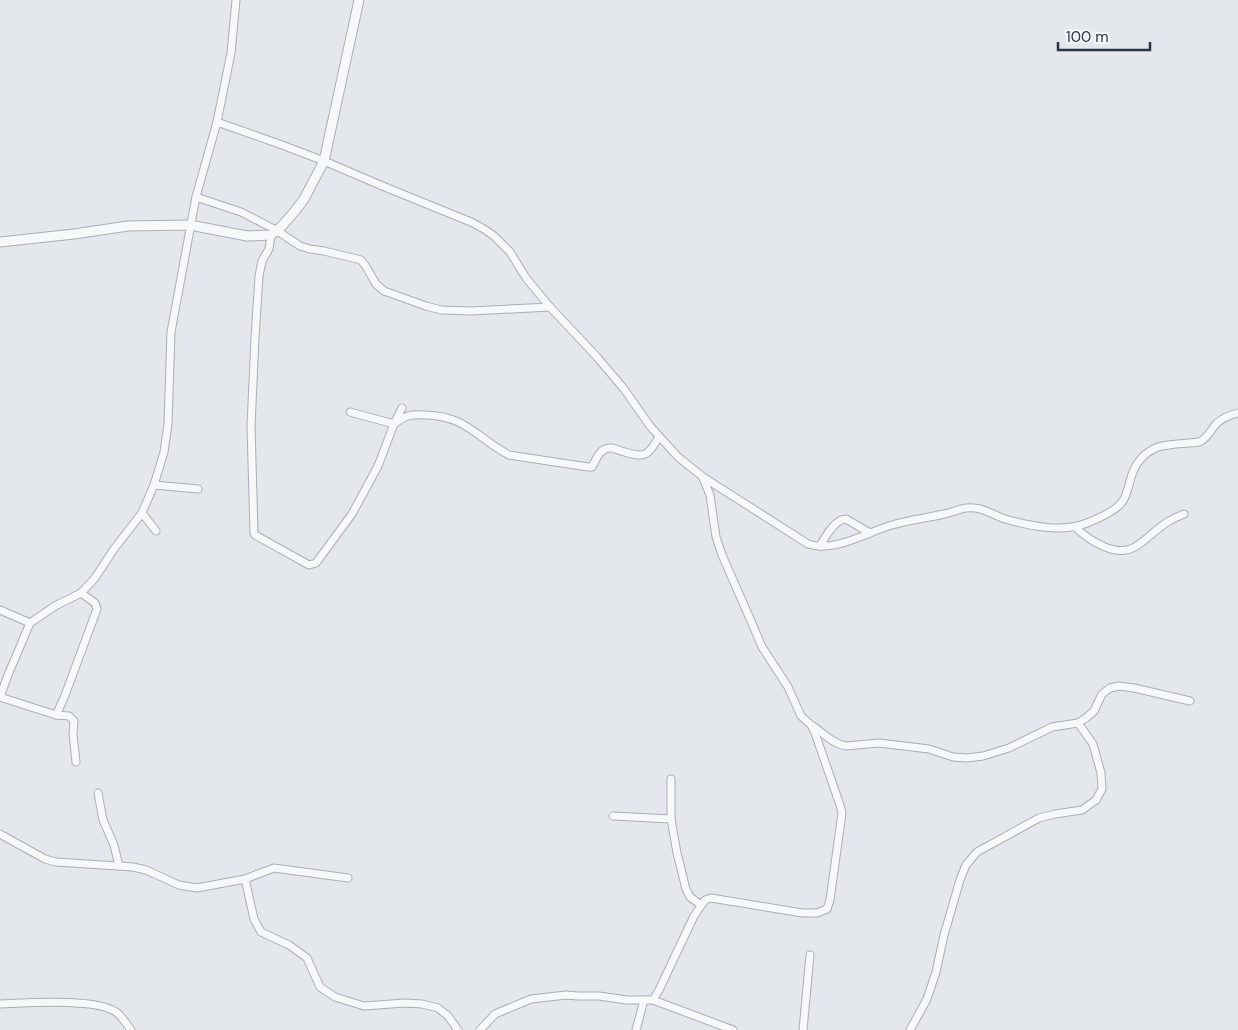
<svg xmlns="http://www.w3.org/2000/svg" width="1238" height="1030" font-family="'DM Sans',sans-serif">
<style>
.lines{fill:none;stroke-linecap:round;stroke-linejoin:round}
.minor-casing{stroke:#a9aeb7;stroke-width:9}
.tertiary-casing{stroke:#a9aeb7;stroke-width:11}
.minor{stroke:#f7f8fa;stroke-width:7}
.tertiary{stroke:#f7f8fa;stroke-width:9}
</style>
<rect width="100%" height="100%" fill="#e4e7ec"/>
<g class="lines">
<g class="minor-casing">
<g id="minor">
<path d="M217,122L231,53L236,0"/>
<path d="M196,197L241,212L276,230L300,246L310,249L324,251L353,258L361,260L365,265L376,284L384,291L426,306L441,310L471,311L550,307"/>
<path d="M271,235L269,249L262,261L259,276L255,338L251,426L254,533L255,535L309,565L316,563L352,514L378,466L394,424L402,408"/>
<path d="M350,412L394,424C406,415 411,414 426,415C466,416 477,438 509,455L588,467H592C597,458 600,447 612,448C620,450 639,459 647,453C652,449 656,442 659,437"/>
<path d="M703,478L710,495L716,537L722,555L751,621L762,647L788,687L801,716L811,725L815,733L840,805L842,813L830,900L827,909L817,913H802L711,898L705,900L694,916L659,990L653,1000L733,1030"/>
<path d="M154,485L198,489"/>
<path d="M142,513L156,531"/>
<path d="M1075,527C1090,541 1118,560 1138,545C1156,532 1162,522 1184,514"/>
<path d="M820,546C825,537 835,519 846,519L870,533"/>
<path d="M0,610L30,623"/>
<path d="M0,697L8,675L30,623L55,606L81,593L95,578L114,549L142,513L154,485L164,452L168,424L171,332L196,197L217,122L282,145L324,161L380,185L471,222L484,229L494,236L510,252L526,278L550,307L597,357L624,389L650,426L678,457L703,477L808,544C835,553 867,532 892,525C909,520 927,518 944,514C951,513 958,509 966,508C981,506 991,514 1005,519C1030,526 1062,533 1087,523C1097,519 1116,511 1122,502C1127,496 1128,488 1130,481C1134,465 1142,453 1158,447C1171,443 1185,444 1199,442C1207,439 1210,431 1216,424C1222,418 1230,415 1238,413"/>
<path d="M0,697L56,715L69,716L74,721L73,734L76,762"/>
<path d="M56,715L64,698L97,609L95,603L81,593"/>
<path d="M813,726C823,733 833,744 846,746L879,743L929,749L953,757L967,758L983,756L1009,748L1052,727L1078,723L1086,718L1094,711L1102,694L1110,688L1119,686L1134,688L1190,701"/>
<path d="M671,779V819"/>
<path d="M98,793L103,820L114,845L119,866"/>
<path d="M613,816L671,819L677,853L686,889L690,897L701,905"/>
<path d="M0,834L45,859L56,862L133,867L146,870L179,885L197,888L245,879L274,868L348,878"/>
<path d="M245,879L254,919L261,932L289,945L307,958L320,987L335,997L364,1006L405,1003L422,1004L438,1008L448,1016L458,1030"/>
<path d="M0,1004C26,1003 96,998 116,1012C122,1016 127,1025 131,1030"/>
<path d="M480,1030L495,1014L531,999L566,995L578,996H599L627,1000H653"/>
<path d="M636,1030L644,1000"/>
<path d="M803,1030L810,955"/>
<path d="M910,1030L927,999L936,972L944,935L960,880L966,865L977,852L1039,818L1055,814L1082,810L1096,800L1102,789L1101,773L1093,744L1078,723"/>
</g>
</g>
<g class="tertiary-casing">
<path id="tertiary" d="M0,242L74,234L128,226L190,225L247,236L271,235L281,227L295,211L304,199L324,161L359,0"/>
</g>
<use href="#minor" class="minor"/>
<use href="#tertiary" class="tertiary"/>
</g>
<path d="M1058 42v8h92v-8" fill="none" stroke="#2b3445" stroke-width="2.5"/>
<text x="1066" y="42" font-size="15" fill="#2b3445" stroke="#f4f6f9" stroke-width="4" paint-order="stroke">100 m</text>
</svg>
